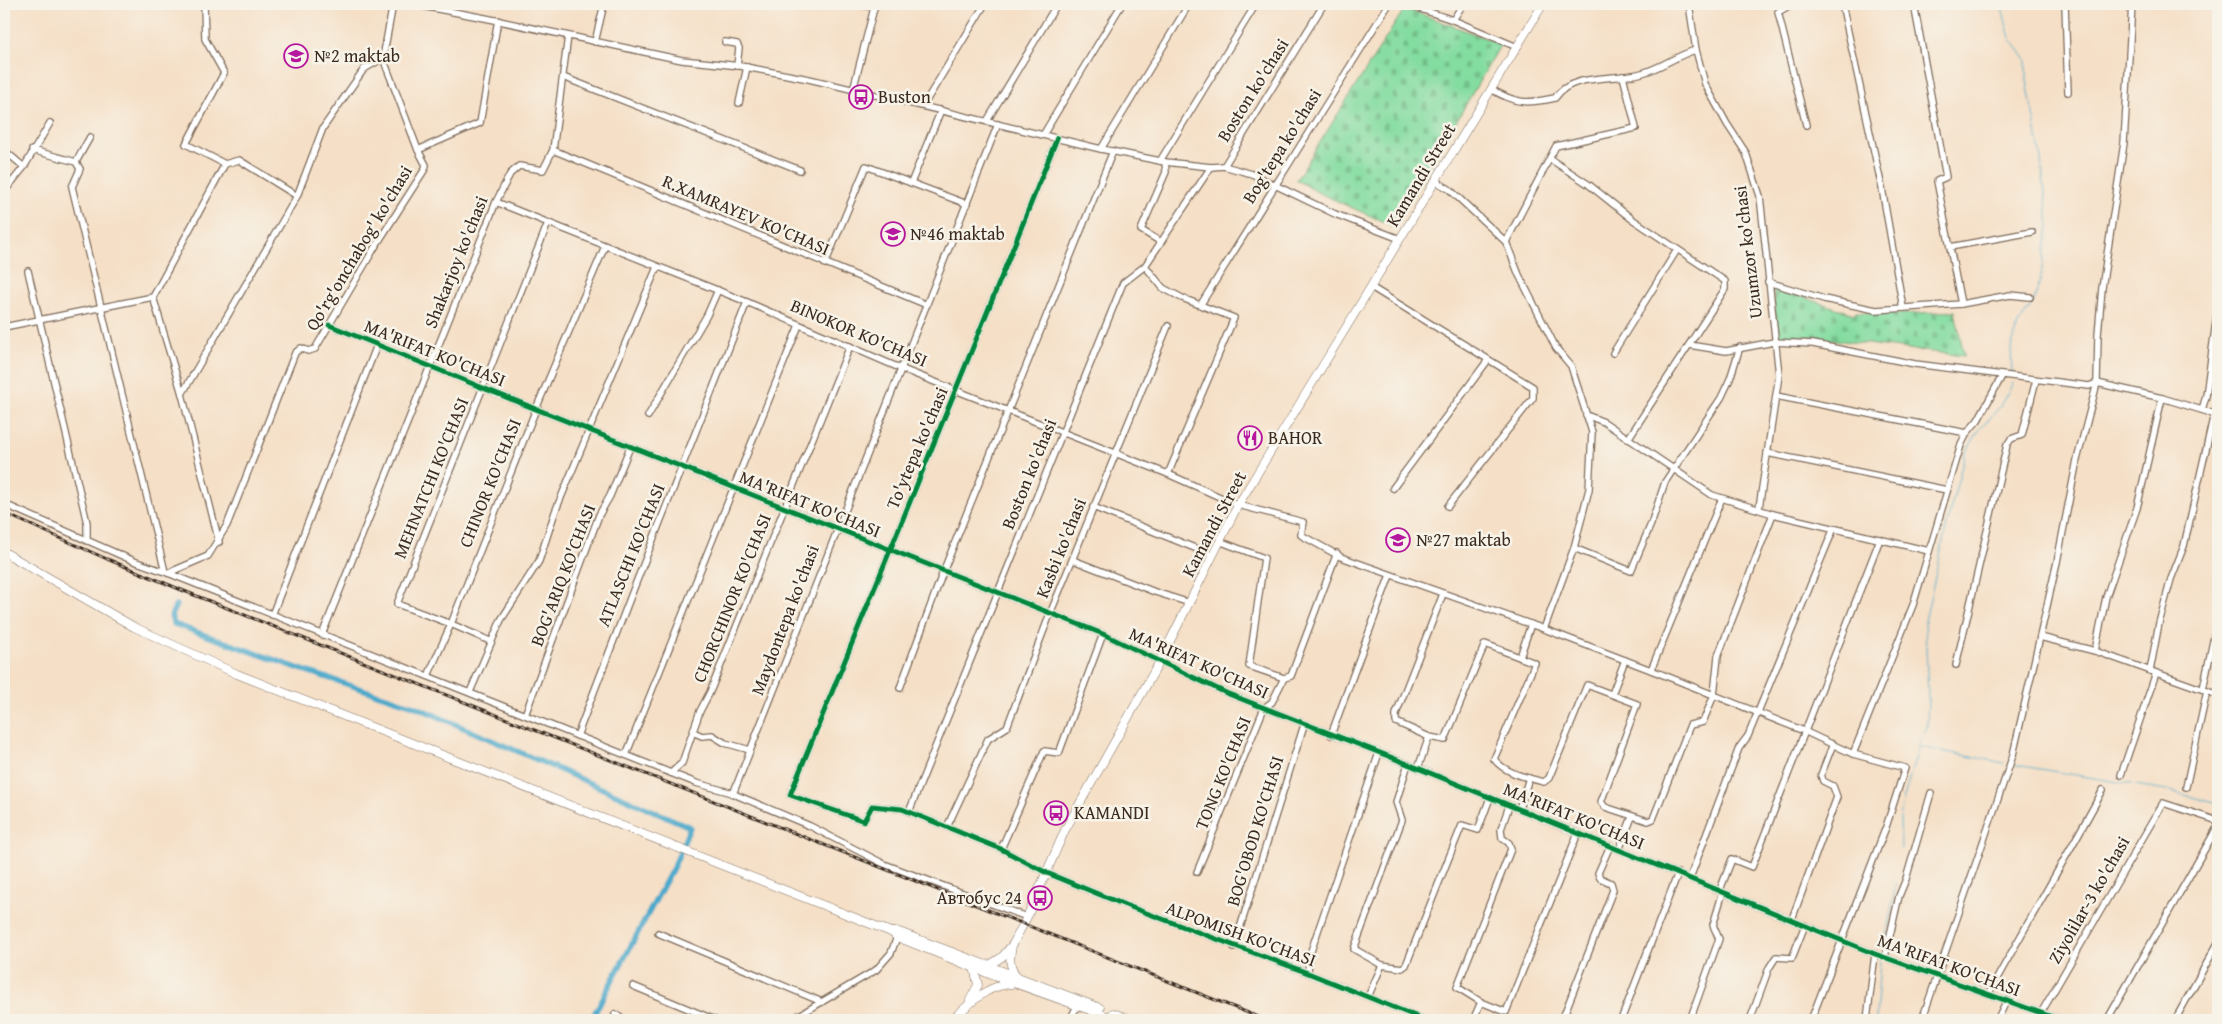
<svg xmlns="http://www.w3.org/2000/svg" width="2222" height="1024" font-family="'Gentium Book Plus',serif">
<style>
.cemetery{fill:url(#cemetery-stones);stroke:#5f835f}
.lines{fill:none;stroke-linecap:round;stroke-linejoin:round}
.stream{stroke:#4ca9cb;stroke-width:1}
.canal{stroke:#4ca9cb;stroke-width:5.5}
.minor-casing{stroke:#7c6959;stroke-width:8}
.major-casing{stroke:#7c6959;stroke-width:9}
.minor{stroke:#fff;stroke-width:5.5}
.major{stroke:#fff;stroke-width:8}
.rail-casing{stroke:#3b2a1e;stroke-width:3}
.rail{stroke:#f7f3e8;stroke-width:1;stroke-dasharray:4;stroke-linecap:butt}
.cycleway-casing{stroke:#f7f3e8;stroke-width:8}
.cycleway{stroke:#00873e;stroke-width:5}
.labels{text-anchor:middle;stroke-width:5;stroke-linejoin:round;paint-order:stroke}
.poi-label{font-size:18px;fill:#3b2a1e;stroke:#f7f3e8;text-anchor:start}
.street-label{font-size:18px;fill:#3b2a1e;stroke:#f7f3e8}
</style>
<defs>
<pattern id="cemetery-stones" width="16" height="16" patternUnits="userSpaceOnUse" patternTransform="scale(1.25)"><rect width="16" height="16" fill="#83dca0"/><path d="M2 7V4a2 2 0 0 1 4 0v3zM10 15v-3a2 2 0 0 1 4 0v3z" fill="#72bd89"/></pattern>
</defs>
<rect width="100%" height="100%" fill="#f7f3e8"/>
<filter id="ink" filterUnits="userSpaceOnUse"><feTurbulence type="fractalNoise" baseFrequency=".02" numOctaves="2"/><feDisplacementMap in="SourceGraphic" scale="10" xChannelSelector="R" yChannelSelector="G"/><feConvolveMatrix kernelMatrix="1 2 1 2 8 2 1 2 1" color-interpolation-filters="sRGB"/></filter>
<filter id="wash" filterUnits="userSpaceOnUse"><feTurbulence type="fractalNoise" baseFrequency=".0096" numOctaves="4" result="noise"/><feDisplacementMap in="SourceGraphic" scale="20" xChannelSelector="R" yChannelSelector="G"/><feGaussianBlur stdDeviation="1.12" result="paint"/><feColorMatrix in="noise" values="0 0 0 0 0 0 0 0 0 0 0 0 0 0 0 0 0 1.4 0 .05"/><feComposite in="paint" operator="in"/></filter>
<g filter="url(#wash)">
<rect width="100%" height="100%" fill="#f5dfc6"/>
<g class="cemetery">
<path d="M1405,8L1501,44L1395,227L1319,193L1296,180Z"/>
<path d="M1773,287L1854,314L1855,312L1904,314L1955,311L1964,356L1803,336L1778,340Z"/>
</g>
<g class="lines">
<g class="stream">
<path d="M2001,4L2010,38L2026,60V75L2040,153L2049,226L2040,281L2034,301L2018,325L2011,349L2012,373"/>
<path d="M1923,734L1927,727L1928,698L1925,621L1950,511L1965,454L1979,430L1999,408L2013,383"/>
<path d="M1920,747L2004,763"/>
<path d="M2016,765L2166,790L2218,804"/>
<path d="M1901,850L1900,819L1903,801L1921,739"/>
<path d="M1883,952L1896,884"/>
<path d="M1876,1020L1880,961"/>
</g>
<path class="canal" d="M176,605L171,616L174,624L303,670L414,706L690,827L675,864L591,1020"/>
</g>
</g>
<g filter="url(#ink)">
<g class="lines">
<g class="minor-casing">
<g id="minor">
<path d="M204,4L205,39L224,73L186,144L225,164L239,160L297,196"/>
<path d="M412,4L490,19L682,60L740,66L809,79L1101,149L1165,162L1211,167L1224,166L1252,174L1335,214L1400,239"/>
<path d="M857,4L874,7"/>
<path d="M1406,4L1453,20L1517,47"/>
<path d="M1689,4L1696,50L1705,84L1727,124L1746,153L1760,196L1779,375L1759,508"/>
<path d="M1792,4L1778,12L1806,125"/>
<path d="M1842,4L1882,188L1903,308"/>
<path d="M1914,4L1946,177L1937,181L1961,304"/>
<path d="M2065,4L2068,92"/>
<path d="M1453,20L1463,4"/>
<path d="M595,42L604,4"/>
<path d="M725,42L737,44L739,48L737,66"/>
<path d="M563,77L800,170"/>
<path d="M1491,89C1516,104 1527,104 1555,98C1572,72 1616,81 1642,73C1661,68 1677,55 1696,50"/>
<path d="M853,90L875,4"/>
<path d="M739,103L747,67"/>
<path d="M923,106L985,4"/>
<path d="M987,121L1057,4"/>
<path d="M1043,135L1122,4"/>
<path d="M90,137L76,162L80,169L72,187L165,572"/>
<path d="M1057,138C970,358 879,576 790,795L864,821L872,806L902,809L1001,849L1047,873L1125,905L1308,973L1425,1020"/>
<path d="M1101,149L1189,4"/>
<path d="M4,150L24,167"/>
<path d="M32,150L76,162"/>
<path d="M418,150L480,123L498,20"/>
<path d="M553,150L927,305"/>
<path d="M1550,159L1588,184L1632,219L1725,281V289L1628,439"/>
<path d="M1160,161L1256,4"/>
<path d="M1224,166L1324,4"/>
<path d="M1435,181L1449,189L1506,242L1519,275L1556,348L1571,366L1592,432L1589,489L1574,548L1544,629"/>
<path d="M911,183L941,110"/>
<path d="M4,192L24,167L50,123"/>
<path d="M496,202L747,302L902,369L1168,474L1238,505L1303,522L1301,535L1341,557L1544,629L1651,670L1804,731L1853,754L1905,768L1886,827L1811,1020"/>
<path d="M1161,242L1141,230L1166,172L1165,162"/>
<path d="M1506,242L1556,146L1636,128L1623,76"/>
<path d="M1950,247L2032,232"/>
<path d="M825,264L866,166L967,204"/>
<path d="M1145,266L1163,288L1182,298L1234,318L1168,474"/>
<path d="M28,271L87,523V541"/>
<path d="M1768,282L1824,299L1876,310L1961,304L2010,295L2030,297"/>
<path d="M1371,287L1533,387V398L1448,506"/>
<path d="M1201,304L1389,4"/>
<path d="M329,325L483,388L1103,634L1226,693L1388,756L1875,954L2061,1020"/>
<path d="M4,327L153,297"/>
<path d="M1689,345L1726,351L1774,342L1813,344L1915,364L2089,386L2097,383L2162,398L2218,415"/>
<path d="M1613,353L1677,250"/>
<path d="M182,394L297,196L323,128L364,69L383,58"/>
<path d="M1776,396L1967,433"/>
<path d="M2202,410L2206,396L2218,306"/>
<path d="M1586,415L1604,422L1712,495L1773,514L1929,551"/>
<path d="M648,416L707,315L718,290"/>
<path d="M1767,453L1947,490"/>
<path d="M1393,488L1488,360"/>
<path d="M4,504L134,561L168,573L696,783L729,792L810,826L884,864L1027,917"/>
<path d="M1093,507L1212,555"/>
<path d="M1219,541L1264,558L1249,666L1284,678"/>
<path d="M219,542L182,394L153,297L225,164"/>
<path d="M1574,548L1631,571L1651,524L1665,482L1721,398L1730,379L1740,347"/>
<path d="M1073,560L1155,592L1190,603"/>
<path d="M168,573L208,556L227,525L295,353L301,348L308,351L315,349L375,247L425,169L426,165L418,150L383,58L393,4"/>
<path d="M1443,594L1396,714V722L1429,737L1445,740L1485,644L1535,663L1494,759C1504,773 1528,778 1544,782L1549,778L1587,685L1637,704L1601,802L1605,807L1648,821L1653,819L1690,725L1703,722L1714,695L1718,656L1773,514"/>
<path d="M272,615L377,345"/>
<path d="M322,635L496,202L510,174L519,166L543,170L553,150L568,36"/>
<path d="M2040,637L2095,651L2218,695"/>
<path d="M490,641L451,624L397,604L548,223"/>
<path d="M2095,651L2106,597L2137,508L2162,398"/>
<path d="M1520,657L1531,624"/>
<path d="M1956,665L2007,445L2011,439L2022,435L2036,380"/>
<path d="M1651,670L1722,498"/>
<path d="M2150,671L2159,623L2171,579L2184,546L2214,414"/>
<path d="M428,676L451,624L536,409L605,246"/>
<path d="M900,688L943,572L1113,151"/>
<path d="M2203,689L2218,617"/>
<path d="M470,692L501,620L539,561L555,512L657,267"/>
<path d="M1612,694L1625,660"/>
<path d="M525,715L599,515L610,496L630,447"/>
<path d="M693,732L702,736L712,735L725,743L750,750"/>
<path d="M1331,735L1390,575"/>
<path d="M577,736L632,593L747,302"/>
<path d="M1853,754L1913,605L1961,445L1967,433L1978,420L2002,376"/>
<path d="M626,755L799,325"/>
<path d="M1408,764L1396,802L1402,820L1354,949L1382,965L1402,968L1406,965L1462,825L1478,830L1490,798"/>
<path d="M1418,768L1429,737"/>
<path d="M671,773L682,763L700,711L710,692L850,346"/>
<path d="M2121,775L2156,673"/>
<path d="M2186,787L2207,691"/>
<path d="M733,794L998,124"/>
<path d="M1519,809L1529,778"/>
<path d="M909,812L1123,283L1145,266L1211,167"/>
<path d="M947,827L988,739L1007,727L1050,614L1168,326"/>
<path d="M1001,849L1044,751L1059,753L1103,634"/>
<path d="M1619,850L1632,817"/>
<path d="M1197,872L1264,708L1272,702L1284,678L1291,676L1337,553"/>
<path d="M1690,878L1739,748L1748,736L1834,528"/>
<path d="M1720,890L1732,859L1752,867L1880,539"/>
<path d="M1792,919L1837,797L1833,786L1823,781L1821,775L1833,744"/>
<path d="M658,933L822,1002"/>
<path d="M1234,947L1304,725"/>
<path d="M1885,957L1899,896L1906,879L1931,793"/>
<path d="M1308,973L1309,957L1379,753"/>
<path d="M633,986L715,1020"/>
<path d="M1989,993C2026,925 2066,858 2103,790"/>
<path d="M1368,997L1382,965"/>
<path d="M1481,1002L1506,1012L1578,833"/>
<path d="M2041,1013L2163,803L2218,821"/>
<path d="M615,1014L624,1020"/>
<path d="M791,1020L876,970L891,953L897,937"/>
<path d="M1070,1020L1077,1006"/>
<path d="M1473,1020L1481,1002L1457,987L1511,849L1509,843L1502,838L1501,829L1509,806"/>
<path d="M1562,1020L1613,890L1611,883L1600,878L1598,873L1610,846"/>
<path d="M1621,1020L1678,873"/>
<path d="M1690,1020L1719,939L1713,925L1723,892"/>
<path d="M1750,1020L1769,968L1776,957L1792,958L1805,925"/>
<path d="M1867,1020L1875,954"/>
<path d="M1922,1020L2013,755L2057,562L2077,460L2097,383L2098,335L2102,288L2124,143L2132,4"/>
<path d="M1997,1020L2007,1000"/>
<path d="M2107,1020L2218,826"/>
<path d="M2175,1020L2218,943"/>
</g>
</g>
<g class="major-casing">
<g id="major">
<path d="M4,552L134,627L237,674L891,932L897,937L997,977L1118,1020"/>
<path d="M891,932H899L1100,1008"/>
<path d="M1012,946C1009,959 1009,967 1018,978"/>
<path d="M983,965L991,964L1002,957L1013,944L1027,917L1065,830L1160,661L1238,505L1543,4"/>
<path d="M970,1000L978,985L974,967"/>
<path d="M1113,1013L1133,1020"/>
<path d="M957,1015C974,1000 988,985 1012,984"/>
</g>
</g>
<use href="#minor" class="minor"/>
<use href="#major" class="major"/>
<g class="rail-casing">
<path id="rail" d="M4,513L107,559L184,591L1266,1020"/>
</g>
<use href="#rail" class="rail"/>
<g class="cycleway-casing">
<g id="cycleway">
<path d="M1057,138C970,358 879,576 790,795L864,821L872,806L902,809L1001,849L1047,873L1125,905L1308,973L1425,1020"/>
<path d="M329,325L483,388L1103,634L1226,693L1388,756L1875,954L2061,1020"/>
</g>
</g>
<use href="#cycleway" class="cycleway"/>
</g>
</g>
<defs>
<g id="school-ring" transform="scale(1.25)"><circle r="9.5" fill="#f7f3e8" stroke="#b5179e" stroke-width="1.5"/><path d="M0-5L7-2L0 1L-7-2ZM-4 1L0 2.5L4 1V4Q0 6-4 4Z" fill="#b5179e"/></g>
<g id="bus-ring" transform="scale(1.25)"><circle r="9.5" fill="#f7f3e8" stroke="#b5179e" stroke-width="1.5"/><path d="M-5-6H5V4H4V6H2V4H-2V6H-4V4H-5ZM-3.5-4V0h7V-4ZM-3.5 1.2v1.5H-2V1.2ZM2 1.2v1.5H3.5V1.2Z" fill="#b5179e"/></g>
<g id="restaurant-ring" transform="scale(1.25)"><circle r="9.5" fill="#f7f3e8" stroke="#b5179e" stroke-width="1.5"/><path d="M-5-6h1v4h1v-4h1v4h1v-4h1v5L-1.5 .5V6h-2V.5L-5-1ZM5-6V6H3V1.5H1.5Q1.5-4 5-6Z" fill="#b5179e"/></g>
</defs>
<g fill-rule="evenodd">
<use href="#school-ring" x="296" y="56"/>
<use href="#bus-ring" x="861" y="97"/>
<use href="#school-ring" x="893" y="234"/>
<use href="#restaurant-ring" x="1250" y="438"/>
<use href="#school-ring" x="1398" y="540"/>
<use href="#bus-ring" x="1056" y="813"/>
<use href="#bus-ring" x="1040" y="898"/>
</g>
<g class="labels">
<g class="poi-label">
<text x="314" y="62">№2 maktab</text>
<text x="878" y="103">Buston</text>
<text x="910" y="240">№46 maktab</text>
<text x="1268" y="444">BAHOR</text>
<text x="1416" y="546">№27 maktab</text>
<text x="1074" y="819">KAMANDI</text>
<text x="1022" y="904" text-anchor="end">Автобус 24</text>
</g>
<g class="street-label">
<text transform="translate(1253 90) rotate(-58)" y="6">Boston ko'chasi</text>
<text transform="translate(1282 146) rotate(-58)" y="6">Bog'tepa ko'chasi</text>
<text transform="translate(1421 175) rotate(-59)" y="6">Kamandi Street</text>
<text transform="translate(746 215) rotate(23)" y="6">R.XAMRAYEV KO'CHASI</text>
<text transform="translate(359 248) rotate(-59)" y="6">Qo'rg'onchabog' ko'chasi</text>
<text transform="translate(1748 252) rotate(-97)" y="6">Uzumzor ko'chasi</text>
<text transform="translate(456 262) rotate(-68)" y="6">Shakarjoy ko'chasi</text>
<text transform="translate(859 333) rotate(23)" y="6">BINOKOR KO'CHASI</text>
<text transform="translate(435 353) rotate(22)" y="6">MA'RIFAT KO'CHASI</text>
<text transform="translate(917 448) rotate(-67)" y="6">To'ytepa ko'chasi</text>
<text transform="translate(1029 474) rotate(-68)" y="6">Boston ko'chasi</text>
<text transform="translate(431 478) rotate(-68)" y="6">MEHNATCHI KO'CHASI</text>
<text transform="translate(490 483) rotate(-68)" y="6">CHINOR KO'CHASI</text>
<text transform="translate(810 504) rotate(22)" y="6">MA'RIFAT KO'CHASI</text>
<text transform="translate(1214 524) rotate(-62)" y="6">Kamandi Street</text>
<text transform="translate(1061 548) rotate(-68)" y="6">Kasbi ko'chasi</text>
<text transform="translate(631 555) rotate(-68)" y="6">ATLASCHI KO'CHASI</text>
<text transform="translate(563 575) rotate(-69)" y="6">BOG'ARIQ KO'CHASI</text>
<text transform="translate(732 598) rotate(-68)" y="6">CHORCHINOR KO'CHASI</text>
<text transform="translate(785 620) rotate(-69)" y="6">Maydontepa ko'chasi</text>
<text transform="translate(1199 663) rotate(24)" y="6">MA'RIFAT KO'CHASI</text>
<text transform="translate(1223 773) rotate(-68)" y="6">TONG KO'CHASI</text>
<text transform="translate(1574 816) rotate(22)" y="6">MA'RIFAT KO'CHASI</text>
<text transform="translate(1255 831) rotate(-73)" y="6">BOG'OBOD KO'CHASI</text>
<text transform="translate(2089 900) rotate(-60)" y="6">Ziyolilar-3 ko'chasi</text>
<text transform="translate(1241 934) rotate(20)" y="6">ALPOMISH KO'CHASI</text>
<text transform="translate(1949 965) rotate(20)" y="6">MA'RIFAT KO'CHASI</text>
</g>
</g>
<rect width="2222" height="1024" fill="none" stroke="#f7f3e8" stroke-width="20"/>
</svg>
